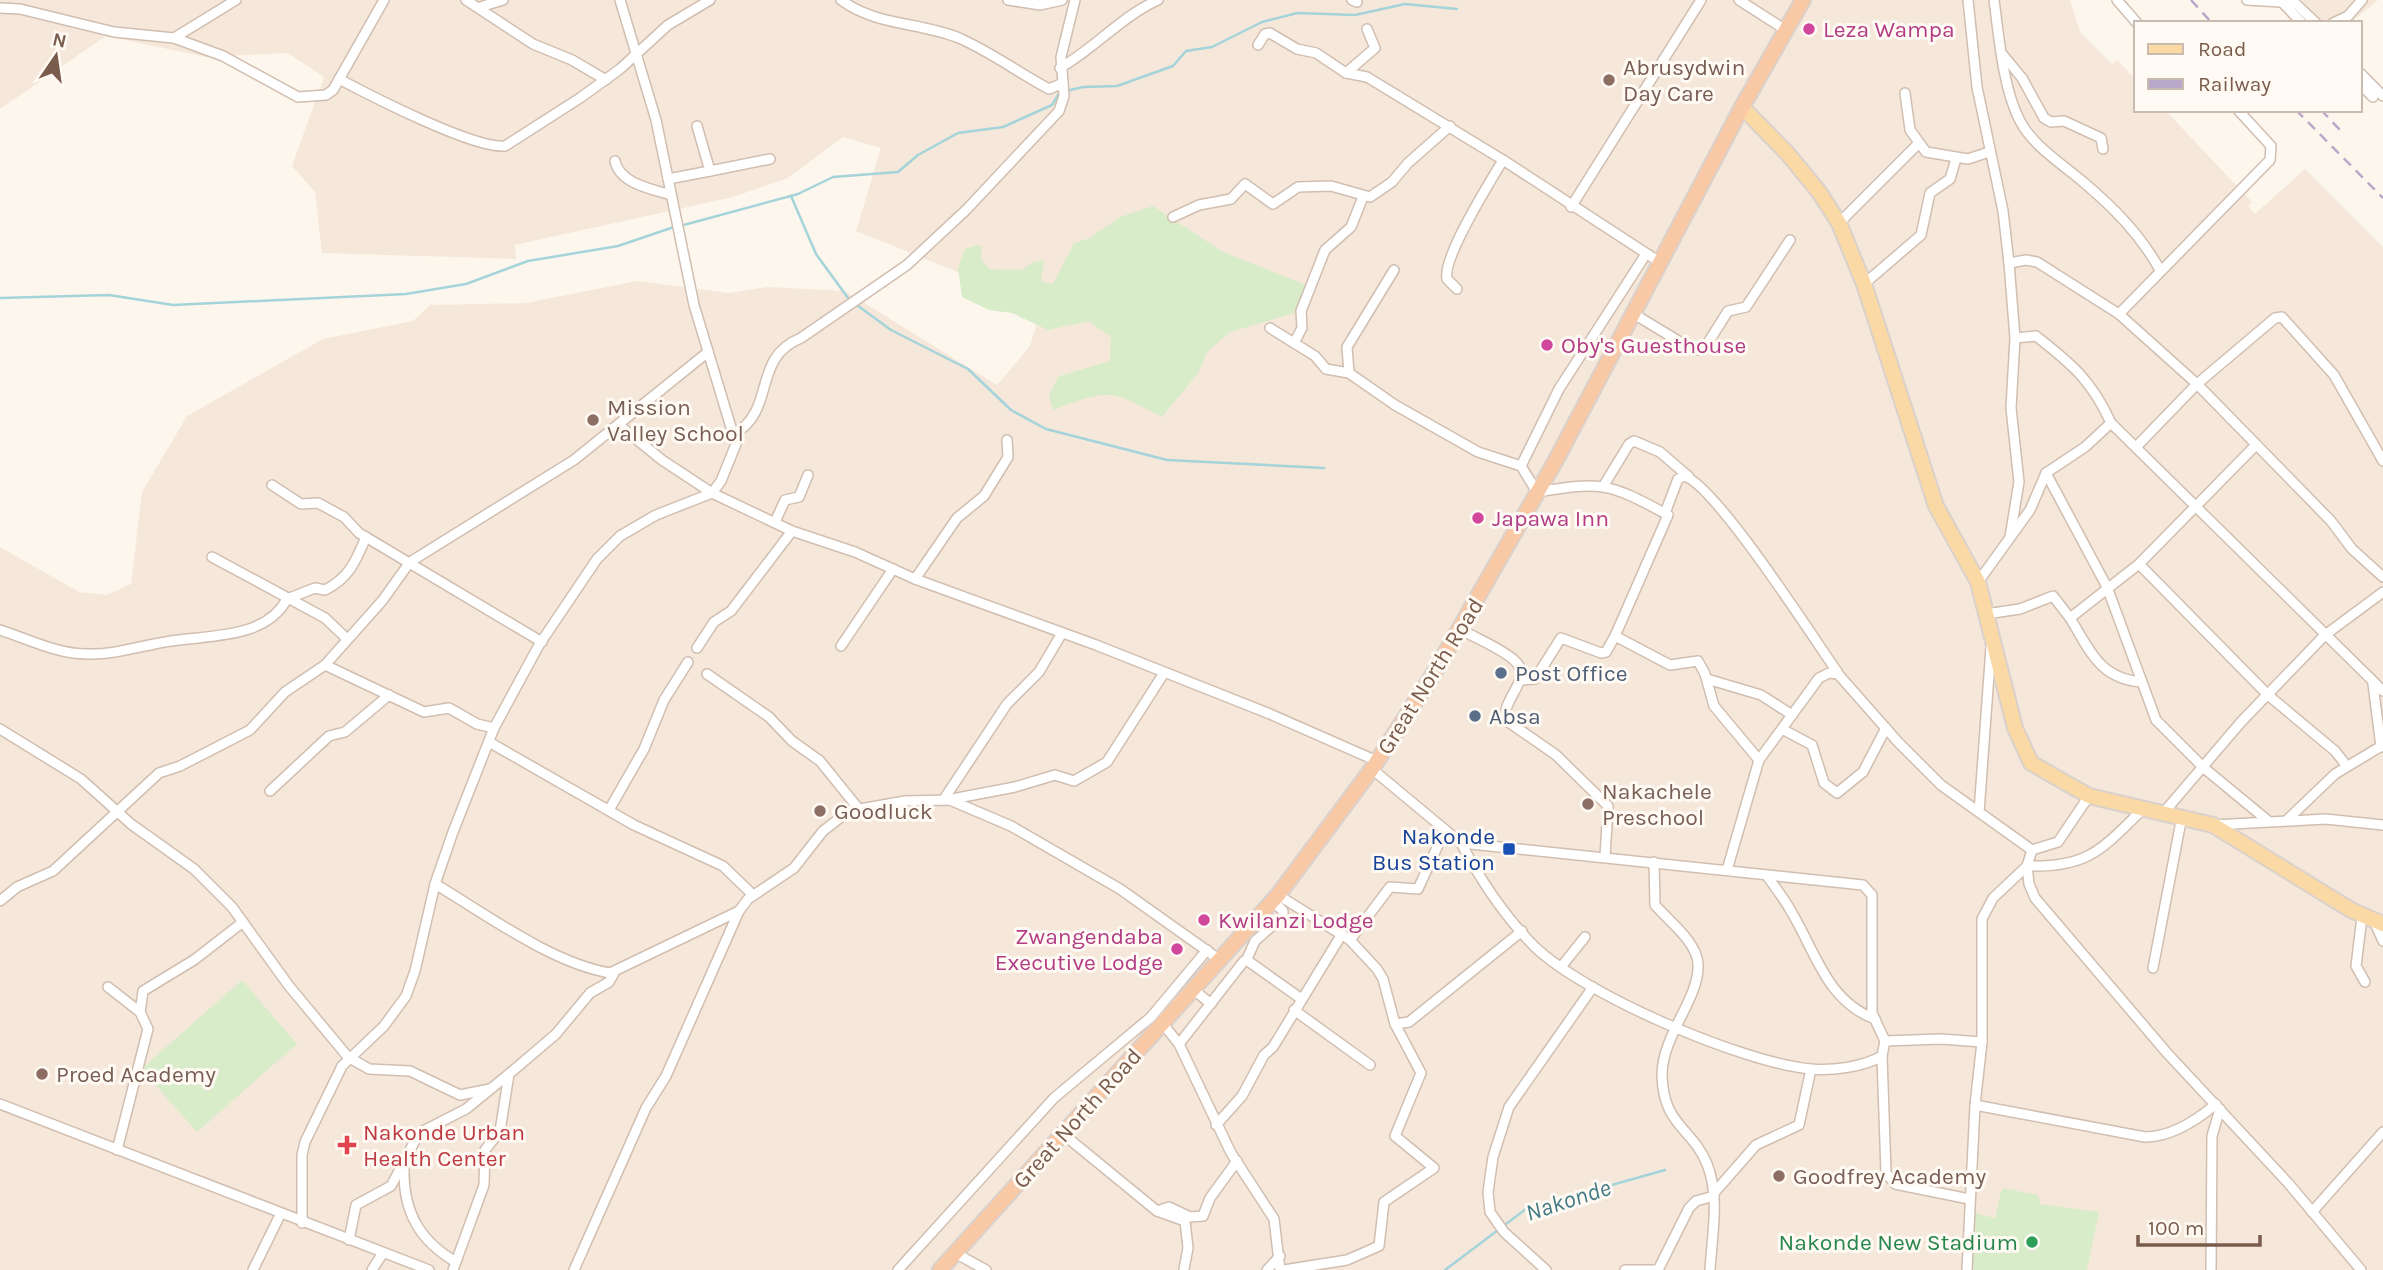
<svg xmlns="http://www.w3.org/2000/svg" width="2383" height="1270" font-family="Karla,sans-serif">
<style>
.residential{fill:#f5e8da}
.green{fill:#d8ecc9}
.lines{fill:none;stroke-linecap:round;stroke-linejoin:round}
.stream{stroke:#a5d3da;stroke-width:2.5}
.minor-casing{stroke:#d1beb0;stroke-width:12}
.primary-casing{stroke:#dad1cd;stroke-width:18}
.trunk-casing{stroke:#dad1cd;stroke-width:18}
.minor{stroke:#fff;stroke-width:9}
.primary{stroke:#fbd9a5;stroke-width:14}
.trunk{stroke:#f9c8a4;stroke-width:14}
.rail{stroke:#b9a8c9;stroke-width:2.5;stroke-dasharray:10 7;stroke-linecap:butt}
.hotel-dot{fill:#d1479c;stroke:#fffaf3;stroke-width:2.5}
.education-dot{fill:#8d6e63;stroke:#fffaf3;stroke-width:2.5}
.service-dot{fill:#5c6f8a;stroke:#fffaf3;stroke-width:2.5}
.transit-dot{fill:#1a4fb4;stroke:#fffaf3;stroke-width:2.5}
.health-dot{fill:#e0444e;stroke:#fffaf3;stroke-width:2.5}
.leisure-dot{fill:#2e9e5b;stroke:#fffaf3;stroke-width:2.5}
.labels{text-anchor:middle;stroke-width:6;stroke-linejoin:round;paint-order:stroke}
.hotel-label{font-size:23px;fill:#b23c85;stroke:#fffaf3;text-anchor:start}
.education-label{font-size:23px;fill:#785e54;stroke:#fffaf3;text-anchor:start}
.service-label{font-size:23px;fill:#4e5e75;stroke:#fffaf3;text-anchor:start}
.street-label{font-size:23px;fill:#7a5c4d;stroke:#fffaf3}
.transit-label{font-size:23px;fill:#164399;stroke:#fffaf3;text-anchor:end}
.health-label{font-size:23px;fill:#be3a42;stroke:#fffaf3;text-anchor:start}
.leisure-label{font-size:23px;fill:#27864d;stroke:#fffaf3;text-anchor:end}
.water-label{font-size:24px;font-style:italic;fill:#437c86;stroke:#fffaf3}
</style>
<rect width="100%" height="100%" fill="#fdf6ec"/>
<g class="residential">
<path d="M0,0H2070L2080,32L2112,64L2117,60L2136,80V110H2165L2252,202L2248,206L2255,214L2305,169L2383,247V1270H0V547L79,592L107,595L131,584L142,492L187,416L323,339L413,321L430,305L526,303L637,281L729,293L768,287L845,291L997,385L1030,346L1042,306L856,231L881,148L843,137L788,178L733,197L515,245L516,259L322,253L315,192L292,166L324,77L288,53L206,57L106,36L0,109Z"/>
<path d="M2301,0H2378L2350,23H2322Z"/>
</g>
<g class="green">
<path d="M1153,206L1223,252L1306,285L1298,312L1230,332L1207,352L1199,372L1162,417C1109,389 1109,389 1053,410L1049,395L1059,376L1110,361L1111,337L1089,321L1048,330L1012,313L989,310L962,297L958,268L965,249L978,245L982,247L981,258L989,269L1022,270L1031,263L1044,260L1041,281L1053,284L1074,243L1090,238L1120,217Z"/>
<path d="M242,980L297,1044L197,1132L141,1069Z"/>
<path d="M2002,1188L2038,1195L2040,1204L2099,1212L2087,1270H1973L1971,1266L1974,1213L1995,1218Z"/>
</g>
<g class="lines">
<g class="stream">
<path d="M1066,91L1083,87L1117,86L1173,66L1186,51L1212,47L1262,22L1297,13L1355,15L1405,4L1457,9"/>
<path d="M791,196L816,254L848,298"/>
<path d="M680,226L798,194L833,177L898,172L918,155L958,133L1003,127L1052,105L1061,90"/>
<path d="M0,298L109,295L173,305L406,294L466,284L528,261L618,246L674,227"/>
<path d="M854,303L891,330L968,369L1011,410L1046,429L1167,460L1324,468"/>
<path d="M1445,1270L1526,1209L1665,1170"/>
</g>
<g class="minor-casing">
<g id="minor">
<path d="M466,0L533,44L572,60L606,80"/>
<path d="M841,0C876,26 920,22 959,38C991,52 1019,73 1049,89L1063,83"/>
<path d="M1008,0L1040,5L1062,0"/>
<path d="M1352,0L1357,2"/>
<path d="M1739,0L1787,31"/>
<path d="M1968,0L1977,87L2003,211L2009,263L2015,338L2011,408L2019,482L2010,537"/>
<path d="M1994,0C1999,37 2003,89 2020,121C2033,146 2061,163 2082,181C2113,207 2140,234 2160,270"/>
<path d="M2117,0L2137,23"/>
<path d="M2247,0L2295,3L2316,23"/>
<path d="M2280,0L2302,23"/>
<path d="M480,7L503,0"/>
<path d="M0,8L20,9L114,32L174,38L236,0"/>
<path d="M2333,23L2348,16L2362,0"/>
<path d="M174,38L223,56L298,97L326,95L333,90L384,0"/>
<path d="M1258,45L1265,34L1270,33L1297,49L1316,53L1346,73L1367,77L1503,160L1661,263"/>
<path d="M2003,55L2022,78L2044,118L2051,122L2064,121L2101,138L2103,149"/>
<path d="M1060,68C1095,48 1122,16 1158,0"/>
<path d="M1346,73L1375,48L1367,29"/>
<path d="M2360,73L2383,96"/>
<path d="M339,79C371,96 474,149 505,146L580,98L620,69L668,25L710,0"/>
<path d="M2360,84L2373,97"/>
<path d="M1905,93L1910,130L1926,152L1968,159L1989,152"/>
<path d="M615,161C620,184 652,189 671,195"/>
<path d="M710,171L770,159"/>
<path d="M668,179L710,171L697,126"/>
<path d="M1571,207L1701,0"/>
<path d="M1173,217L1199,205L1231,199L1245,184L1273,204L1298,187L1331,186L1370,197L1392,182L1408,163L1450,126"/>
<path d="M1839,223L1918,144"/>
<path d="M2009,263L2026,260L2037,262L2119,314L2197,384L2331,521L2352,549L2383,577"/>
<path d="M1864,284L1921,235L1930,193L1950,179L1956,159"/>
<path d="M1457,289L1447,279C1442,258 1490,182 1503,160"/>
<path d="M1634,314L1685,345L1699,350L1706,346L1728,311L1746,307L1790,240"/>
<path d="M2119,314L2270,160L2271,146L2238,110"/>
<path d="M1270,328L1315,356L1326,369L1349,373L1395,405L1478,452L1521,466L1537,492C1602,481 1609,483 1668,515L1615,636L1670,665L1698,661L1705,674L1714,706L1759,760"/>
<path d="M2015,338L2036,336C2072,364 2092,381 2111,423L2383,691"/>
<path d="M1294,343L1302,328L1301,311L1325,250L1351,227L1363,197"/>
<path d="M1349,373L1347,347L1394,270"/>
<path d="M619,425L662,460L712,493L792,531L855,552L915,579L1096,645L1270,714L1377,761"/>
<path d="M734,434C777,410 751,358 801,338L907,265L966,210L1059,111L1064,96L1061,57L1075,0"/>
<path d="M2136,447L2197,384L2275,318L2282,317L2334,375L2383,461"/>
<path d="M1521,466L1559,389L1646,254"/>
<path d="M2046,473L2107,587L2156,720L2204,768L2267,820"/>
<path d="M272,485L301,504L318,503L344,517L359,533L542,642"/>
<path d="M1604,485L1629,444L1634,441L1660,452L1689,477"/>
<path d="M1665,513L1678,479L1684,476C1715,484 1814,639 1838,673"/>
<path d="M775,522L785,500L799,497L808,475"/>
<path d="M212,557L325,618L346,638"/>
<path d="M2139,564L2268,695L2335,751L2346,765"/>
<path d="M915,579L957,518L984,496L1008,457L1007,440"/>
<path d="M1978,582L2030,510L2046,473L2085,447L2111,423"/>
<path d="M1986,614L2020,609L2053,596L2070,618L2139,564L2255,446"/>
<path d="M2070,618C2090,651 2100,679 2142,682"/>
<path d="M1460,629C1477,639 1499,647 1514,660C1536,679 1498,700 1507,721L1556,755L1608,806L1605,857"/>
<path d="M0,630C28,639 57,654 87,654C116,655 143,645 171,641C209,635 266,639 287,599L315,588L325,590C349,578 356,561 366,537"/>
<path d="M841,646L893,569"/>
<path d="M697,648L714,622L731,611L792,531"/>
<path d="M325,665L424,712L449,708L477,724L494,728"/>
<path d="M707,674L769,717L792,741L820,761L858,808"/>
<path d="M1707,679L1761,695L1792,715"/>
<path d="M1521,680L1535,679L1561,638L1601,653L1606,652L1615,636"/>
<path d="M2373,684L2381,747"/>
<path d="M0,729L81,779L131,824L194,869L232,907L289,986L348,1057L369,1069L410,1071L460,1095L490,1089"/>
<path d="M1782,729L1812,745L1824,783L1837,793L1863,772L1886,728"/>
<path d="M489,742L634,825L723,866L753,895"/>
<path d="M1372,769L1461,843L1863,885L1872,895V1013L1885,1041L1941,1039L1982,1042"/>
<path d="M270,791L329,736L345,732L389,695"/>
<path d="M944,799L1007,704L1039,672L1062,633"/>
<path d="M952,799L1015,787L1055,775L1074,781L1107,762L1164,673"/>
<path d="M2144,808C2102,849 2089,868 2027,866L2029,884L2035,898L2167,1053L2289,1184L2361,1270"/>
<path d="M609,810L644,749L664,700L688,662"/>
<path d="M2165,811L2241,722L2325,635L2383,592"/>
<path d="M1979,812L1991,647"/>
<path d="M2287,820L2335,774L2383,745"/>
<path d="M2214,825L2326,819L2383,825"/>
<path d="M1461,843C1480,879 1506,918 1535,947C1585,995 1741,1062 1810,1069C1833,1071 1863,1067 1882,1056L1885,1041"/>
<path d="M1654,862L1655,905C1669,921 1697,942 1698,964C1700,998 1662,1035 1662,1075C1663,1126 1692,1127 1707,1164C1720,1196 1712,1236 1710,1270"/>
<path d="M1727,870L1759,760L1819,678L1829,673L1838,674L1898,742L1941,785L2032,850L2058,842L2089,796"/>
<path d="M1767,876C1776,888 1785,900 1792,913C1816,953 1827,1001 1875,1019"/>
<path d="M435,884C486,914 551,963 610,973L739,911"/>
<path d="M1278,895L1350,940L1377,969L1383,979L1395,1024L1421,1073L1395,1136L1434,1168L1384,1202L1379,1246L1347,1260L1284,1270"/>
<path d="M0,901L17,887L53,871L159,773L180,766L250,730L285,692L325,665L382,601L410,562L574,460L708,352"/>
<path d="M2362,917L2356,966L2365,982"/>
<path d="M2374,921L2383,941"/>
<path d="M1350,940L1390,887L1418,889L1445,830"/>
<path d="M1246,961L1255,941L1283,916V911L1273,901"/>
<path d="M1561,967L1585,937"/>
<path d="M2153,968L2182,816"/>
<path d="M108,987L140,1012L148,1029L117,1150"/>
<path d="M1194,990L1211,1004"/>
<path d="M1294,1010L1370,1065"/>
<path d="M140,1012L143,991L194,960L243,922"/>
<path d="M1163,1024L1179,1044L1231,1153L1274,1219L1280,1270"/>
<path d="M1395,1024L1409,1022L1522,931"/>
<path d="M1179,1044L1244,961H1248L1300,998"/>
<path d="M1882,1056L1886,1173L1895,1184L1969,1199"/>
<path d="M0,1104L429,1270"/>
<path d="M1975,1105L2145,1137C2171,1137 2197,1120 2216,1104"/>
<path d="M1216,1125L1242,1096L1264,1055L1273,1047L1342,934"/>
<path d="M1063,1134L1157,1211L1185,1221L1188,1248L1184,1269"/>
<path d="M404,1168C403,1210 418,1240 456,1262"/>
<path d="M1714,1193L1756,1145L1799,1125L1811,1069"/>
<path d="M1157,1211L1169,1207L1190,1217L1203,1216L1210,1198L1237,1161"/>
<path d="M2312,1212L2383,1132"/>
<path d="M302,1223V1155L305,1142L342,1066L384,1026L406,996L415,971L435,884L453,832L494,728L539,645L597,559L620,536L656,515L712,493L721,481L736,444L694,305L656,120L620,0"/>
<path d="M349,1240L356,1205L391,1186L419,1133L466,1109L509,1074L556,1034L590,993L609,982L614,973"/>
<path d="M955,1253L986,1270"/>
<path d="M253,1270L280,1215"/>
<path d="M372,1270L383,1253"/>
<path d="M453,1270L484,1185L485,1150L500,1131L509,1074"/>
<path d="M574,1270L646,1108L666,1076L739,911L748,899L794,868L823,831L849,811L905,801L950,800L1011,826L1120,889L1220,960"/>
<path d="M898,1270L1054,1098L1151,1017L1207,950"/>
<path d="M1267,1270L1280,1256"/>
<path d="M1546,1270L1504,1232L1490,1212L1488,1192L1493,1157L1509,1107L1593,987"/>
<path d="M1625,1270H1654"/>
<path d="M1658,1270L1689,1208L1696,1201L1714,1196"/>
<path d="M1967,1270L1975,1105L1982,1042V919L1993,898L2027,866L2032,850"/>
<path d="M2211,1270L2212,1136L2220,1109"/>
</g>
</g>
<g class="primary-casing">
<path id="primary" d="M1742,107L1788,154L1819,192L1839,223L1864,284L1936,506L1978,582L2015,728L2031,763L2089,796L2213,825L2351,910L2383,924"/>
</g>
<g class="trunk-casing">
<path id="trunk" d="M940,1270L1278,895L1372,769L1434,673L1556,460L1742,107L1803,0"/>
</g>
<use href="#minor" class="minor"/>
<use href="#primary" class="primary"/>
<use href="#trunk" class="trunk"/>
<g class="rail">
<path d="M2191,0L2212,23"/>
<path d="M2296,110L2383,198"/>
<path d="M2321,110L2342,132"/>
</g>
</g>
<g class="hotel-dot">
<circle cx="1809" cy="29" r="7"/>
<circle cx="1547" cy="345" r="7"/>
<circle cx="1478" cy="518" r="7"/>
<circle cx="1204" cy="920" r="7"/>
<circle cx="1177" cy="949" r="7"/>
</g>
<g class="education-dot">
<circle cx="1609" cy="80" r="7"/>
<circle cx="593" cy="420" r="7"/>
<circle cx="1588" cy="804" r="7"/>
<circle cx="820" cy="811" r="7"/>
<circle cx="42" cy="1074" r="7"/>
<circle cx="1779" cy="1176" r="7"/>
</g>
<g class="service-dot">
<circle cx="1501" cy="673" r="7"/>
<circle cx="1475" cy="716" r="7"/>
</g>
<rect class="transit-dot" x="1502" y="842" width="14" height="14" rx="3.5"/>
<path class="health-dot" d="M343.5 1134.5h7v7h7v7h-7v7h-7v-7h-7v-7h7z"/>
<circle class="leisure-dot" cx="2032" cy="1242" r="7"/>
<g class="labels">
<g class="hotel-label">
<text x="1823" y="37">Leza Wampa</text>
<text x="1561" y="353">Oby's Guesthouse</text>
<text x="1492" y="526">Japawa Inn</text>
<text x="1218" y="928">Kwilanzi Lodge</text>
<text x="1163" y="944" text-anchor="end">Zwangendaba<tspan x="1163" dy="26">Executive Lodge</tspan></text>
</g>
<g class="education-label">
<text x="1623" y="75">Abrusydwin<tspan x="1623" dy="26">Day Care</tspan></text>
<text x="607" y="415">Mission<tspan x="607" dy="26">Valley School</tspan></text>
<text x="1602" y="799">Nakachele<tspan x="1602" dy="26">Preschool</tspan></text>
<text x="834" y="819">Goodluck</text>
<text x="56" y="1082">Proed Academy</text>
<text x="1793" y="1184">Goodfrey Academy</text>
</g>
<g class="service-label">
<text x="1515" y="681">Post Office</text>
<text x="1489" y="724">Absa</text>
</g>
<g class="street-label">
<text transform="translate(1430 676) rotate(-58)" y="8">Great North Road</text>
<text transform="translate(1077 1118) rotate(-48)" y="8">Great North Road</text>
</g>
<g class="transit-label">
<text x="1495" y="844">Nakonde<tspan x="1495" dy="26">Bus Station</tspan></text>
</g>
<g class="health-label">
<text x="363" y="1140">Nakonde Urban<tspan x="363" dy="26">Health Center</tspan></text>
</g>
<g class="leisure-label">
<text x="2018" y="1250">Nakonde New Stadium</text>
</g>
<g class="water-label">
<text transform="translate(1568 1200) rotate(-18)" y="8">Nakonde</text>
</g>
</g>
<rect x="2134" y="21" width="228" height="91" fill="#fffaf3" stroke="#cabbb1" stroke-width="2"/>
<rect x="2148" y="44" width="35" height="10" fill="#fbd9a5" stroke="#cabbb1" stroke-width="2"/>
<text x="2198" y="56" font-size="21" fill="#7a5c4d">Road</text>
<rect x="2148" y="79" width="35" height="10" fill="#b9a8c9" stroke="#cabbb1" stroke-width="2"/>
<text x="2198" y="91" font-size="21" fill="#7a5c4d">Railway</text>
<g transform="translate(56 56) rotate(13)" stroke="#fffaf3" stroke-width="5" paint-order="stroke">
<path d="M0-5L12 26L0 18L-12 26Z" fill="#7a5c4d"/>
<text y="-10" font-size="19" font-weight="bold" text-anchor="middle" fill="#7a5c4d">N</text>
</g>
<path d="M2138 1235v10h122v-10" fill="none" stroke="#7a5c4d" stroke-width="3.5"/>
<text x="2148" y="1235" font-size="21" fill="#7a5c4d" stroke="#fffaf3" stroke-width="5" paint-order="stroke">100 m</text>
</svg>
